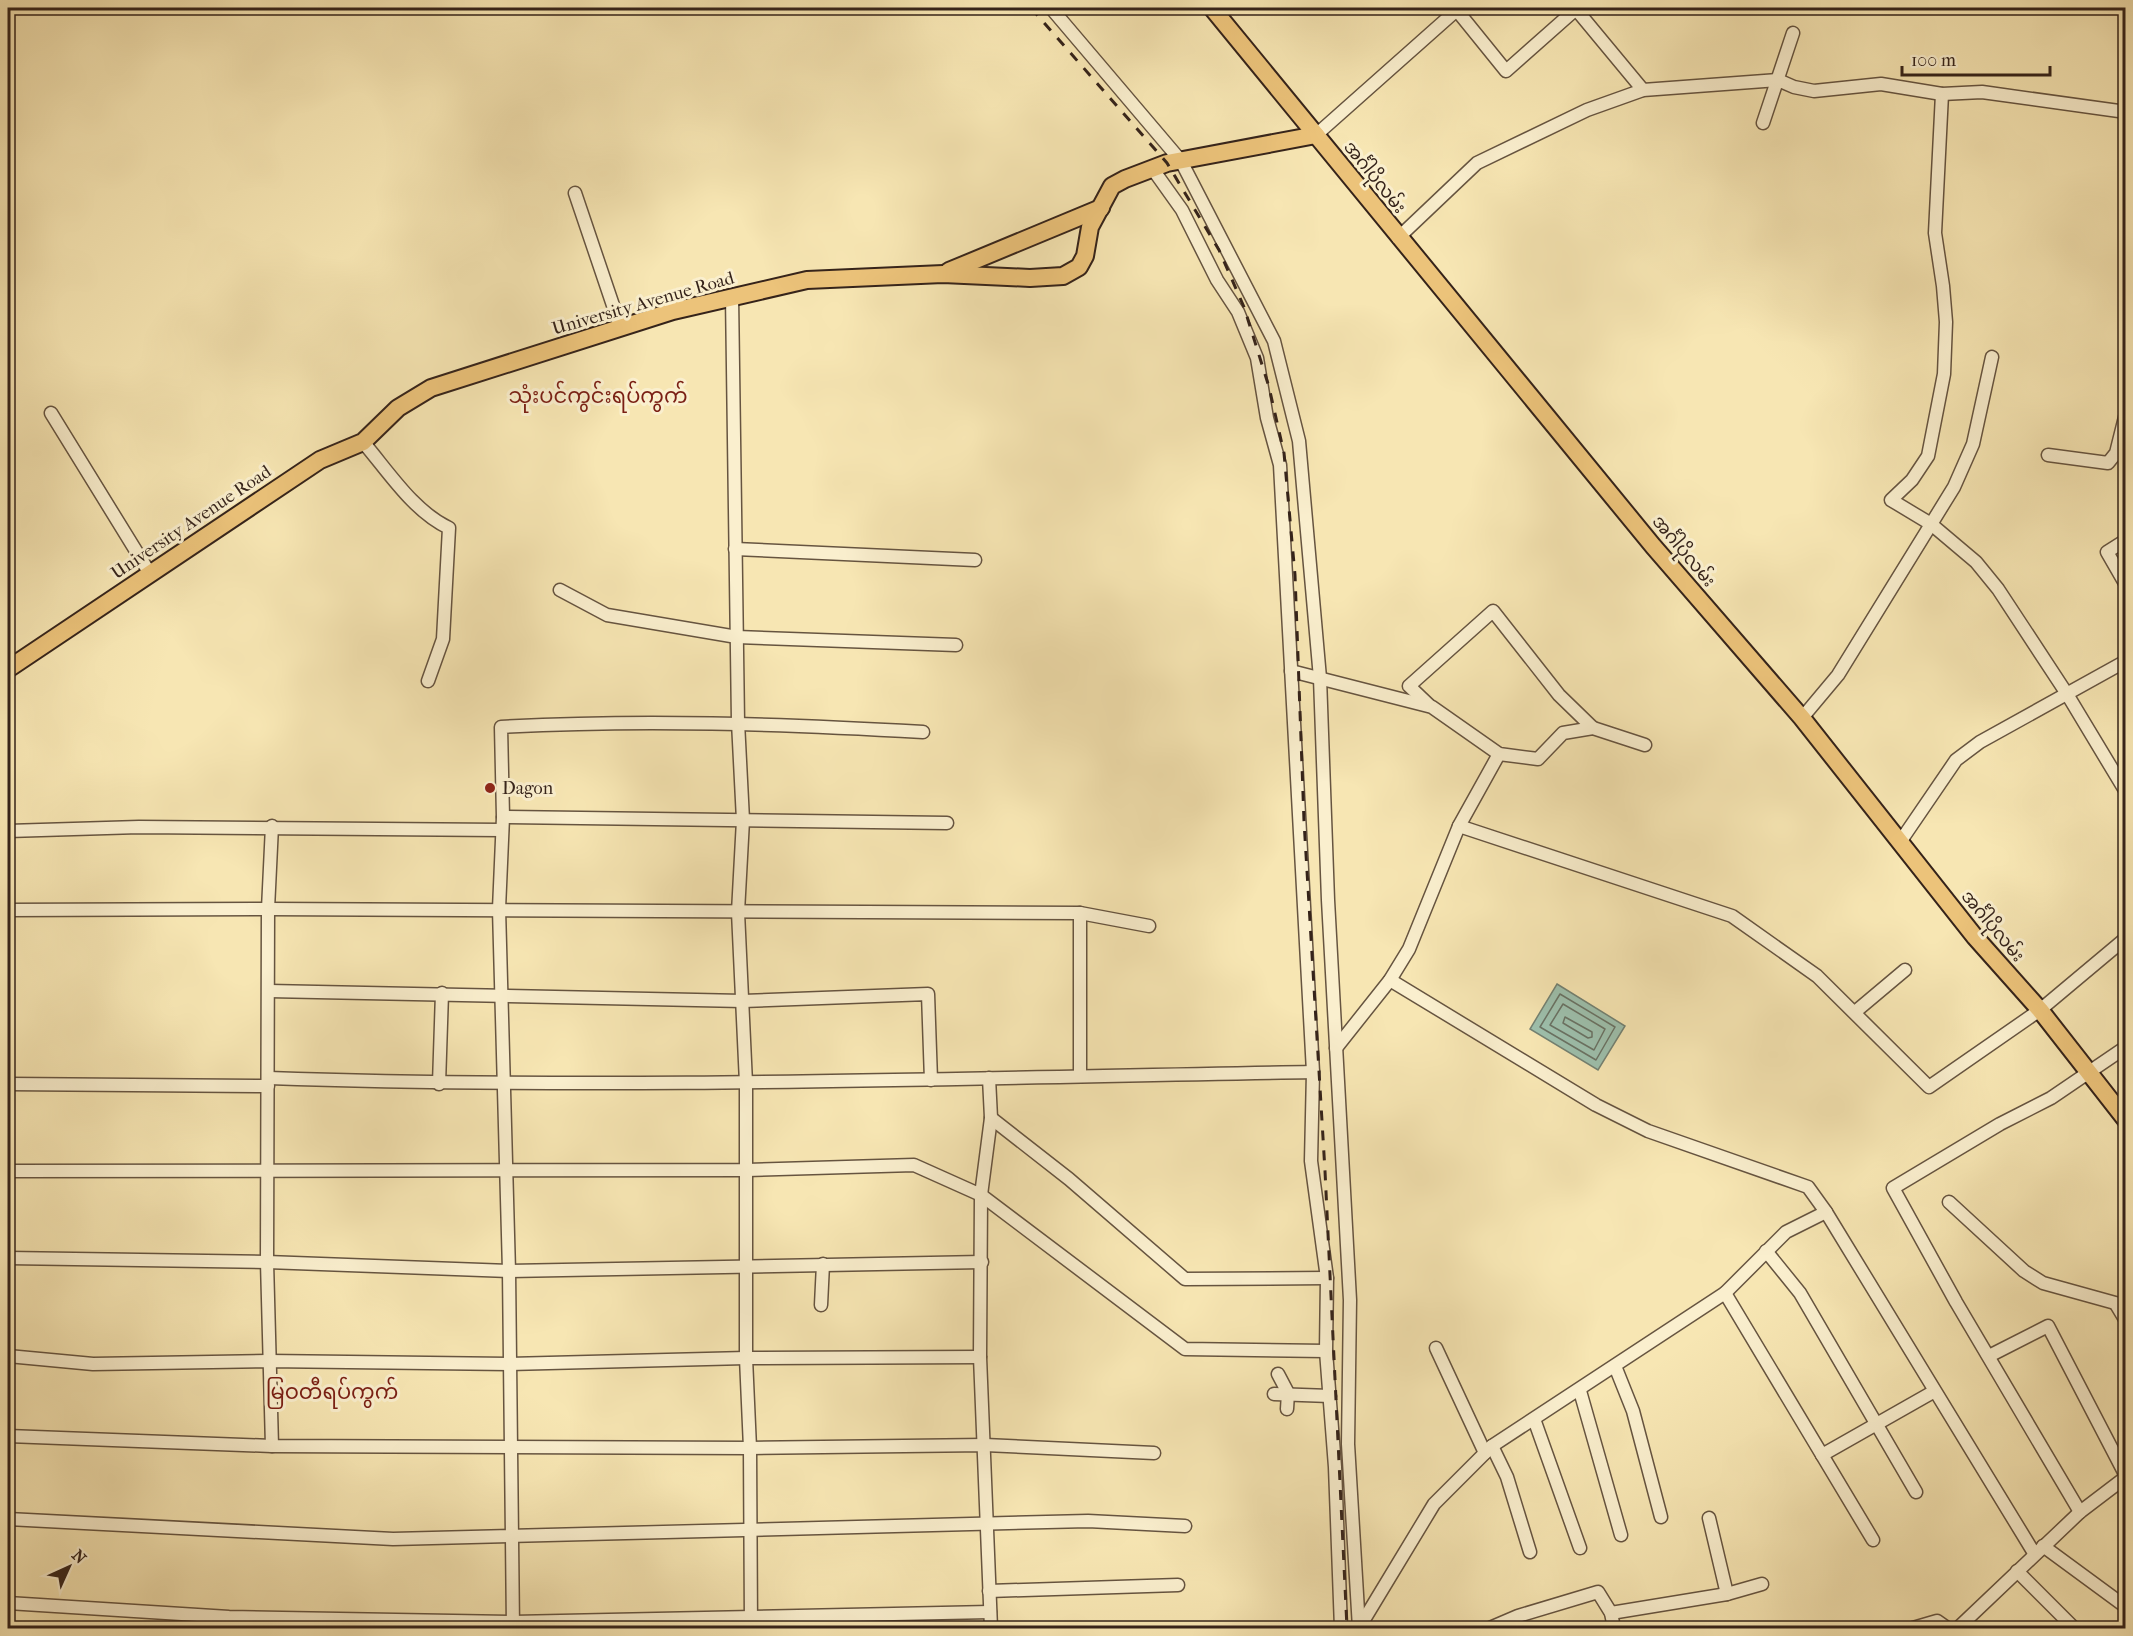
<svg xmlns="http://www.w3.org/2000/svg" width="2133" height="1636" font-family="'IM FELL French Canon','Noto Sans Myanmar',serif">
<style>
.water{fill:#9dc0ad;stroke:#738172;stroke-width:1.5}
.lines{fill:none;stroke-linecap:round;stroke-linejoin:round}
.shore{stroke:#697264;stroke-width:1.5}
.minor-casing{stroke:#665440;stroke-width:15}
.major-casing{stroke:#35231a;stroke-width:20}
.minor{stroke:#faefce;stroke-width:12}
.major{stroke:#ecc37a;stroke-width:16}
.rail{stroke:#35231a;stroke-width:3;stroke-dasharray:10 10;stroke-linecap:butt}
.poi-dot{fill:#8f2418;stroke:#faefce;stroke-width:2}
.labels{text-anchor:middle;stroke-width:6;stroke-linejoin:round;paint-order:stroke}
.street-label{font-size:18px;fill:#35231a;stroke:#faefce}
.poi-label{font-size:18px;fill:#35231a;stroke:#faefce;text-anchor:start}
.quarter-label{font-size:21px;fill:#7a1f14;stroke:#faefce}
</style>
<rect width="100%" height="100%" fill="#f7e6b3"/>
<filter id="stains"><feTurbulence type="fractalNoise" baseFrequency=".00333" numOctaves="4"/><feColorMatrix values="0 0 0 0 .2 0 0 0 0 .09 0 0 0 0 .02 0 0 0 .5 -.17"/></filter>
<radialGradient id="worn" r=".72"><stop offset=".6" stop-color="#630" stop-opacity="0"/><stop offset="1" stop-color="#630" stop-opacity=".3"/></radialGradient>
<path class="water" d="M1557,984L1625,1026L1598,1070L1530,1029Z"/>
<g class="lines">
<g class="shore">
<path d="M1560,994L1615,1027L1596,1060L1540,1027Z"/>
<path d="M1563,1004L1605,1029L1594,1050L1550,1025Z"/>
<path d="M1565,1017L1592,1032V1037L1588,1038L1563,1023Z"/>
</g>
<g class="minor-casing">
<g id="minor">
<path d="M1051,8L1181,161L1274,341L1299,441L1320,678L1328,900L1350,1300L1348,1444L1359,1628"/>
<path d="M1455,8L1506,71L1576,9"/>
<path d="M1575,8L1643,90"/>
<path d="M1942,94L1935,233L1943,286L1946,322L1944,374L1928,456L1912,480L1891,500L1931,524L1976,562L1998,589L2067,694L2126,792"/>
<path d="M1763,123L1793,33"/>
<path d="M1316,135L1459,8"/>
<path d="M1152,168L1182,210L1217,280L1238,312L1257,358L1267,418L1280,465L1313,1072L1311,1161L1327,1278L1326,1351L1335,1467L1341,1628"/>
<path d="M575,193L620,326"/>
<path d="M1398,238L1477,163L1587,110L1643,90L1778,80L1794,87L1814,91L1881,84L1942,94L1982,92L2126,112"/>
<path d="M732,296L738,722L743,820L738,912L746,1083V1358L750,1448L751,1628"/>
<path d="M51,413L149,572"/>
<path d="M363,442C388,471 413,511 449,528L443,639L428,681"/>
<path d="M2048,455L2108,463L2116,453L2126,413"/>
<path d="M2126,540L2107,552L2126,585"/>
<path d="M735,549L975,560"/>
<path d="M560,590L607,615L737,637L956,645"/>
<path d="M1291,671L1432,707L1499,754L1538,759L1563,733L1593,728L1645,745"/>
<path d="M1430,706L1409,686L1493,611L1559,695L1593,728"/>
<path d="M1802,718L1838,675L1954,487L1973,444L1992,357"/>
<path d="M503,817L947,823"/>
<path d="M1459,826L1732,916L1817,976L1929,1087L2040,1010L2126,938"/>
<path d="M8,831L139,827L502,830"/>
<path d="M1900,842L1956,760L1980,742L2126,661"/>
<path d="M8,910L268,909L1080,913L1149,926"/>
<path d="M1080,913V1076"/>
<path d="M1390,980L1596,1105L1648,1131L1808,1187L1826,1212L2034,1553"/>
<path d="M269,991L743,1001L928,994L931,1080"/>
<path d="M1855,1012L1905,970"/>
<path d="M1336,1048L1390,980L1409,949L1459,826L1499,754"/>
<path d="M269,1078C617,1090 965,1078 1313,1072"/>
<path d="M989,1078L991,1118L981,1195L980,1357L991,1628"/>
<path d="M8,1084L268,1086"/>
<path d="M439,1084L442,993"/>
<path d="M991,1118L1069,1179L1185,1279L1327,1278"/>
<path d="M8,1171L747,1170L914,1165L981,1195L1185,1349L1326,1351"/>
<path d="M1949,1202L2024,1271L2043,1283L2126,1306"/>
<path d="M1766,1251L1800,1293L1916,1492"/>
<path d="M8,1258L267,1262L509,1271L982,1262"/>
<path d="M1725,1293L1873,1540"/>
<path d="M821,1305L823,1264"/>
<path d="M2117,1306L2126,1321"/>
<path d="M1436,1348L1485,1453"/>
<path d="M8,1356L93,1364L268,1361L509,1364L746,1358L980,1357"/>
<path d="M1989,1356L2048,1326L2126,1476"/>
<path d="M1615,1366L1633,1411L1661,1517"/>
<path d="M1278,1374L1288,1393L1287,1409"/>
<path d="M1580,1391L1621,1535"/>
<path d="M1274,1394L1330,1396"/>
<path d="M1534,1419L1580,1548"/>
<path d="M8,1436L272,1446L750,1448L985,1445L1154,1453"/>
<path d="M272,1446L267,1262L268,909L272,826"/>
<path d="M1492,1446L1507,1477L1530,1552"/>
<path d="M1822,1455L1933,1392"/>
<path d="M2080,1512L1956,1302L1893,1188L2000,1124L2051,1098L2126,1047"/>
<path d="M1709,1518L1727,1594"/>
<path d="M8,1519L393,1539L1088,1521L1185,1526"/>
<path d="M2043,1546L2126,1607"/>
<path d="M2017,1571L2074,1628"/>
<path d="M989,1591L1178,1585"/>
<path d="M8,1603L229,1617L513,1622L990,1612"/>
<path d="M1611,1613L1727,1594L1762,1584"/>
<path d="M513,1628L509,1271L499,909L503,817L501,727C642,719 782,724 923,732"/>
<path d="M1359,1628L1434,1504L1492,1446L1725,1293L1786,1232L1826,1212"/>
<path d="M1490,1628L1518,1616L1598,1592L1611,1613L1614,1628"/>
<path d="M1913,1628L1937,1621L1947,1628"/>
<path d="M1958,1628L2080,1512L2126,1477"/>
</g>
</g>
<g class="major-casing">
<g id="major">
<path d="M1212,8L1653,546L1802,718L1975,937L2040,1010L2126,1120"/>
<path d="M949,271L1101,208"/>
<path d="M8,669L320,460L363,442L398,408L431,388L673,311L807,280L943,274L1030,278L1063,276L1079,267L1085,256L1090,227L1112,186L1125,179L1167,163L1316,135"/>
</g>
</g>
<use href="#minor" class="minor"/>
<use href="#major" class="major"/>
<path class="rail" d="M1031,8L1167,163L1219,250L1244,307L1269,387L1284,453L1295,575L1304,821L1325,1171L1347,1628"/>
</g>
<circle class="poi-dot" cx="490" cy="788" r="6"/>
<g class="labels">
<g class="street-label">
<text transform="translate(1375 177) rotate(51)" y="6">အင်္ဂါပိုလမ်း</text>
<text transform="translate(643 303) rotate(-16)" y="6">University Avenue Road</text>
<text transform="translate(191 522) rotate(-34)" y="6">University Avenue Road</text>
<text transform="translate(1684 551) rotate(50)" y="6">အင်္ဂါပိုလမ်း</text>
<text transform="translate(1993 926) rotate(50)" y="6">အင်္ဂါပိုလမ်း</text>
</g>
<g class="poi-label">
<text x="502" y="794">Dagon</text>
</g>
<g class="quarter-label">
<text x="598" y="403">သုံးပင်ကွင်းရပ်ကွက်</text>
<text x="332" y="1399">မြဝတီရပ်ကွက်</text>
</g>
</g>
<rect width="2133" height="1636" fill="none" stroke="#f7e6b3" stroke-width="30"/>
<rect x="9" y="9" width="2115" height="1618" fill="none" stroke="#35231a" stroke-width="3"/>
<rect x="15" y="15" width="2103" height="1606" fill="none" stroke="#35231a" stroke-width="1.5"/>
<g transform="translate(69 1567) rotate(45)" stroke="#faefce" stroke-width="4.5" paint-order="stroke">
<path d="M0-4.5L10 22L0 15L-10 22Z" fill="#35231a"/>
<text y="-9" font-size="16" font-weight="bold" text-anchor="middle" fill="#35231a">N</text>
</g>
<path d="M1902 66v9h148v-9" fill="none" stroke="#35231a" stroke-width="3"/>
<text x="1911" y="66" font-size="18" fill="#35231a" stroke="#faefce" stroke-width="4.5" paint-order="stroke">100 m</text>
<rect width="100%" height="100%" filter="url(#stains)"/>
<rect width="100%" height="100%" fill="url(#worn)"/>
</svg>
